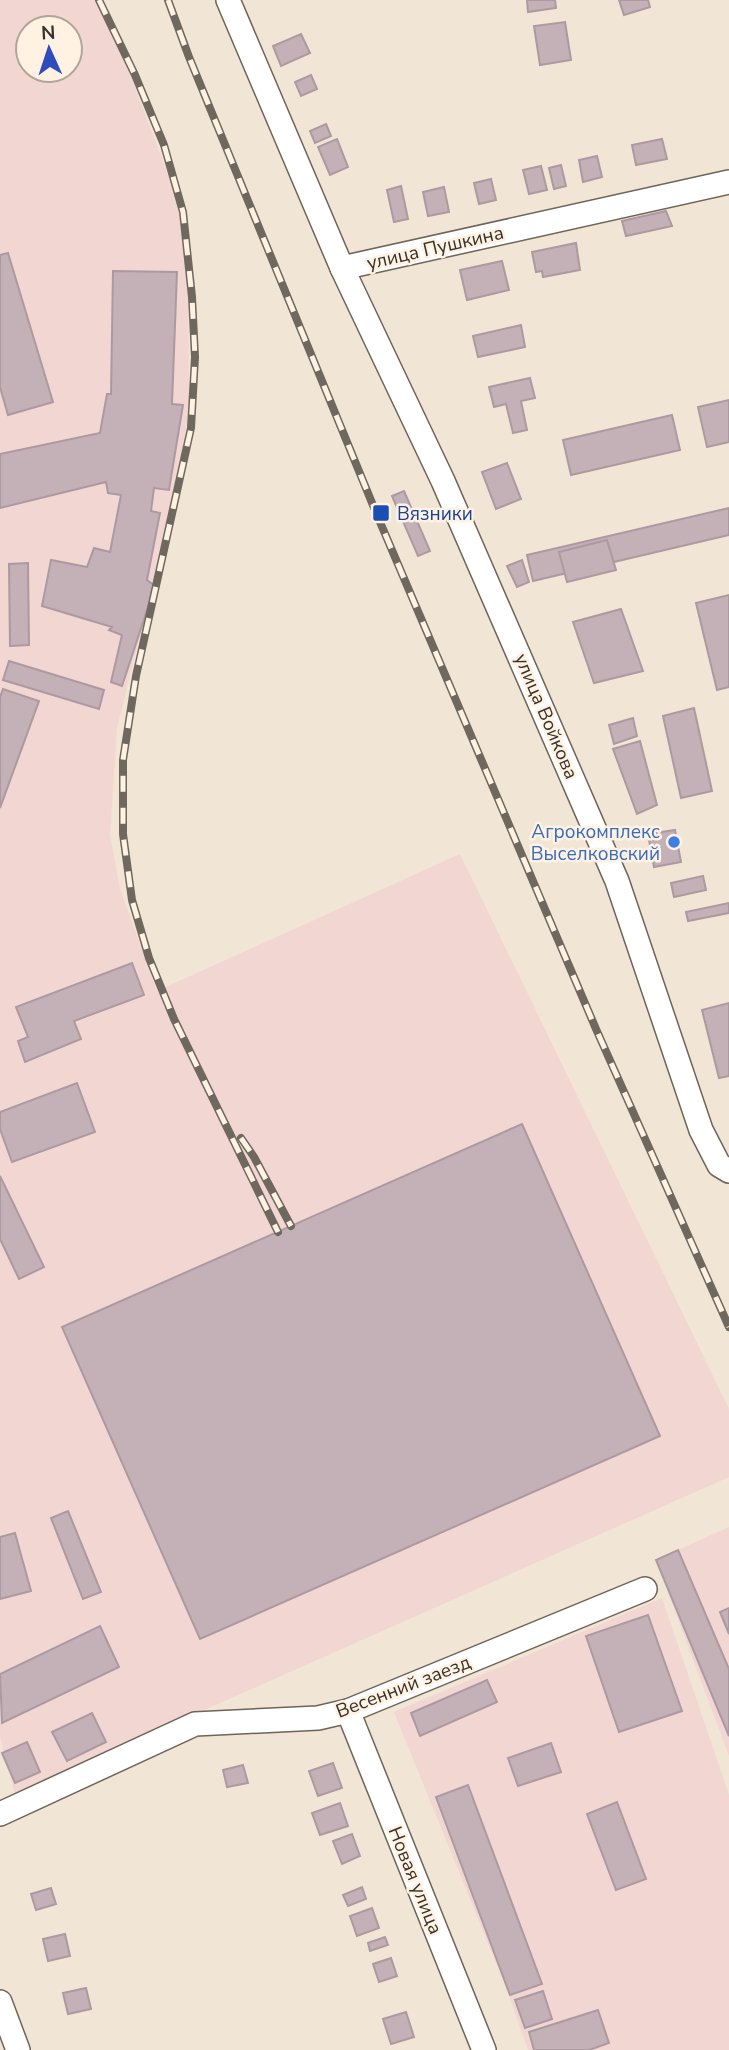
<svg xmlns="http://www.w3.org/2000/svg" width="729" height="2050" font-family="'Nunito Sans',sans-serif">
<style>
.industrial{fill:#f1d6d2;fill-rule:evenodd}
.building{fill:#c4b0b7;stroke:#ad99a0;stroke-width:2}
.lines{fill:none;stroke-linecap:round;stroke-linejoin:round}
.minor-casing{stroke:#6f6457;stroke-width:26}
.minor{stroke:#fff;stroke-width:23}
.rail-casing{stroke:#6f685f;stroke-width:8}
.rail{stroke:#fff2e2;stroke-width:5;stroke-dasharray:16;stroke-linecap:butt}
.transit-dot{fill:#1a4fb4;stroke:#fff2e2;stroke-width:2.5}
.shop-dot{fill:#3f7fe0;stroke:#fff2e2;stroke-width:2.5}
.labels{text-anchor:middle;stroke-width:5;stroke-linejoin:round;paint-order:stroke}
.street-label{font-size:19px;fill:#36312b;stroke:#fff2e2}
.transit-label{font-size:19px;fill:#164399;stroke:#fff2e2;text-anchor:start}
.shop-label{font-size:19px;fill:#366cbe;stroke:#fff2e2;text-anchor:end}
</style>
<rect width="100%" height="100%" fill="#f1e5d5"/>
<g class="industrial">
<path d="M0,0H96L124,58L176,196L188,263L189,413L172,506L117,728L110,835L120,889L157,991L460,854L729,1409V1477L15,1794L0,1736ZM28,28H70V70H28Z"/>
<path d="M729,1527V1756L656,1560Z"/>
<path d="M662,1598L729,1795V2050H528L507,1990L394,1712Z"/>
</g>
<g class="building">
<path d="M527,0H555L556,8L528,12Z"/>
<path d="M619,0H648L650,7L624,15Z"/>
<path d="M565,22L571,60L540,65L534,26Z"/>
<path d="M301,34L310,53L281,66L273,46Z"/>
<path d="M311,75L317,89L301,96L295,82Z"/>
<path d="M326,124L331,136L315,143L310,131Z"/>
<path d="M337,139L348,167L330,175L318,147Z"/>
<path d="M662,139L667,159L636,165L632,145Z"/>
<path d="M597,156L602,177L583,182L579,160Z"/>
<path d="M561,165L566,186L554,189L549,168Z"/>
<path d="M541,166L547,190L529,194L523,170Z"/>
<path d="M491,179L496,200L479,204L474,183Z"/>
<path d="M401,186L408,219L394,222L387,190Z"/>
<path d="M444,187L449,212L428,216L423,192Z"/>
<path d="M666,211L672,226L626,236L622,221Z"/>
<path d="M576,243L580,270L543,277L542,271L536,272L532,252Z"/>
<path d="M8,253L53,402L8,415L0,387V255Z"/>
<path d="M502,261L509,290L467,300L460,270Z"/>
<path d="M113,271L177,272L172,404L183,405L169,490L154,488L151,511L160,513L147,580L155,586L122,686L111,682L122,635L109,630L112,627L42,606L51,560L87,567L94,548L110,552L121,495L108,493L106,482L0,508V454L100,433L107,394H111Z"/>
<path d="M521,325L525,347L478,357L473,336Z"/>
<path d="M530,378L535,398L521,401L527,430L513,433L506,404L494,407L489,387Z"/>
<path d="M729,400V442L707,447L698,407Z"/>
<path d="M672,415L680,450L571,475L563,440Z"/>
<path d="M507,463L521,499L496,509L482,472Z"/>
<path d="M404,491L430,551L418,556L392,496Z"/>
<path d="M729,508V535L533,581L527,555Z"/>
<path d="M607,540L616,570L567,582L559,552Z"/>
<path d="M522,560L529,582L517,587L507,566Z"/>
<path d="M28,563L29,645L10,646L9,564Z"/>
<path d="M729,595V687L717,690L696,603Z"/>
<path d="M621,609L643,671L594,683L573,622Z"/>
<path d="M9,661L104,690L99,709L3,680Z"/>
<path d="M3,689L39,701L0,808V697Z"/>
<path d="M694,708L712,791L681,798L663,716Z"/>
<path d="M633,718L637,736L614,744L609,725Z"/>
<path d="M640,741L657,805L637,814L613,749Z"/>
<path d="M675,830L681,862L654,867L648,834Z"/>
<path d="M703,876L706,890L674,897L671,883Z"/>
<path d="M729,903V913L688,921L686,912Z"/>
<path d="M132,963L144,995L74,1021L81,1039L25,1062L18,1041L28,1037L16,1007Z"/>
<path d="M729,1003V1076L719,1078L702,1010Z"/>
<path d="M77,1083L95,1132L12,1162L0,1129V1112Z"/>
<path d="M522,1124L660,1436L200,1639L62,1327Z"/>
<path d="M0,1176L44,1267L19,1279L0,1239Z"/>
<path d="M68,1511L101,1592L83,1599L51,1518Z"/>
<path d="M15,1533L31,1591L0,1599V1537Z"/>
<path d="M678,1550L729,1669V1736L656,1560Z"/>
<path d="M729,1608V1634L720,1612Z"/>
<path d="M648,1615L682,1711L619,1732L586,1636Z"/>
<path d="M100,1626L119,1667L2,1723L0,1674Z"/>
<path d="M487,1680L497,1702L420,1736L411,1713Z"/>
<path d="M92,1713L106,1742L67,1761L52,1732Z"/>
<path d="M27,1742L40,1772L15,1783L2,1753Z"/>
<path d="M551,1743L561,1772L518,1786L508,1758Z"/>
<path d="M333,1763L342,1788L318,1796L309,1771Z"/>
<path d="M243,1765L248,1783L227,1787L223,1770Z"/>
<path d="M468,1785L542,1984L510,1995L436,1797Z"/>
<path d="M617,1802L646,1879L616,1890L587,1814Z"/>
<path d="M340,1803L348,1826L320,1835L312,1813Z"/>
<path d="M352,1834L360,1856L342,1864L333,1841Z"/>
<path d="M362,1887L366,1899L348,1906L343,1895Z"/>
<path d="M51,1888L56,1904L36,1910L31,1894Z"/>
<path d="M372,1908L379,1928L357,1936L350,1916Z"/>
<path d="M65,1934L70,1956L48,1961L43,1939Z"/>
<path d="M385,1937L388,1945L370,1951L368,1943Z"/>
<path d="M391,1958L397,1976L379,1982L373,1964Z"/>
<path d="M86,1988L91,2009L68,2014L63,1993Z"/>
<path d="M543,1991L552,2019L525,2028L515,2000Z"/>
<path d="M598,2010L609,2043L589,2050H534L529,2032Z"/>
<path d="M406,2012L414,2037L391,2044L383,2019Z"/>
</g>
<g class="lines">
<g class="minor-casing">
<g id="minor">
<path d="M228,0L342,268L443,481L617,881L701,1130L719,1165L729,1171"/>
<path d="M342,268L729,182"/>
<path d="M348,1711L484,2050"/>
<path d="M0,1814L195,1724L318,1718L348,1711L645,1589"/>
<path d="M0,2002L18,2050"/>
</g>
</g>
<use href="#minor" class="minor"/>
<g class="rail-casing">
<g id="rail">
<path d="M99,0L135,75L164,145L183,212L192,297L195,357L191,428L136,676L123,760V834L132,900L149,958L174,1019L278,1232"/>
<path d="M168,0L189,57L377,515L596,1029L729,1327"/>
<path d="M241,1138L254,1157L291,1226"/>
</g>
</g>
<use href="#rail" class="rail"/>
</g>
<rect class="transit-dot" x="372" y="504" width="18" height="18" rx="3.5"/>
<circle class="shop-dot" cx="674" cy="842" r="7"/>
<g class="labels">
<g class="street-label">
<text transform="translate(435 247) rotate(-13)" y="7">улица Пушкина</text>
<text transform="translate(547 716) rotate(67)" y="7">улица Войкова</text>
<text transform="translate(403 1686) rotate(-21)" y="7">Весенний заезд</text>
<text transform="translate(416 1880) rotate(68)" y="7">Новая улица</text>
</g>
<g class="transit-label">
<text x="397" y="520">Вязники</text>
</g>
<g class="shop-label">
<text x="660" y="838">Агрокомплекс<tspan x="660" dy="22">Выселковский</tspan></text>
</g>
</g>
<g transform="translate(49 49) rotate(357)"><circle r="33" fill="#fff2e2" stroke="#afa599" stroke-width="2"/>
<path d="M0-5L12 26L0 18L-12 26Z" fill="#2f4cbd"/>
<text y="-10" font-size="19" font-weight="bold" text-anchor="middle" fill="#36312b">N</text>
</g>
</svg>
